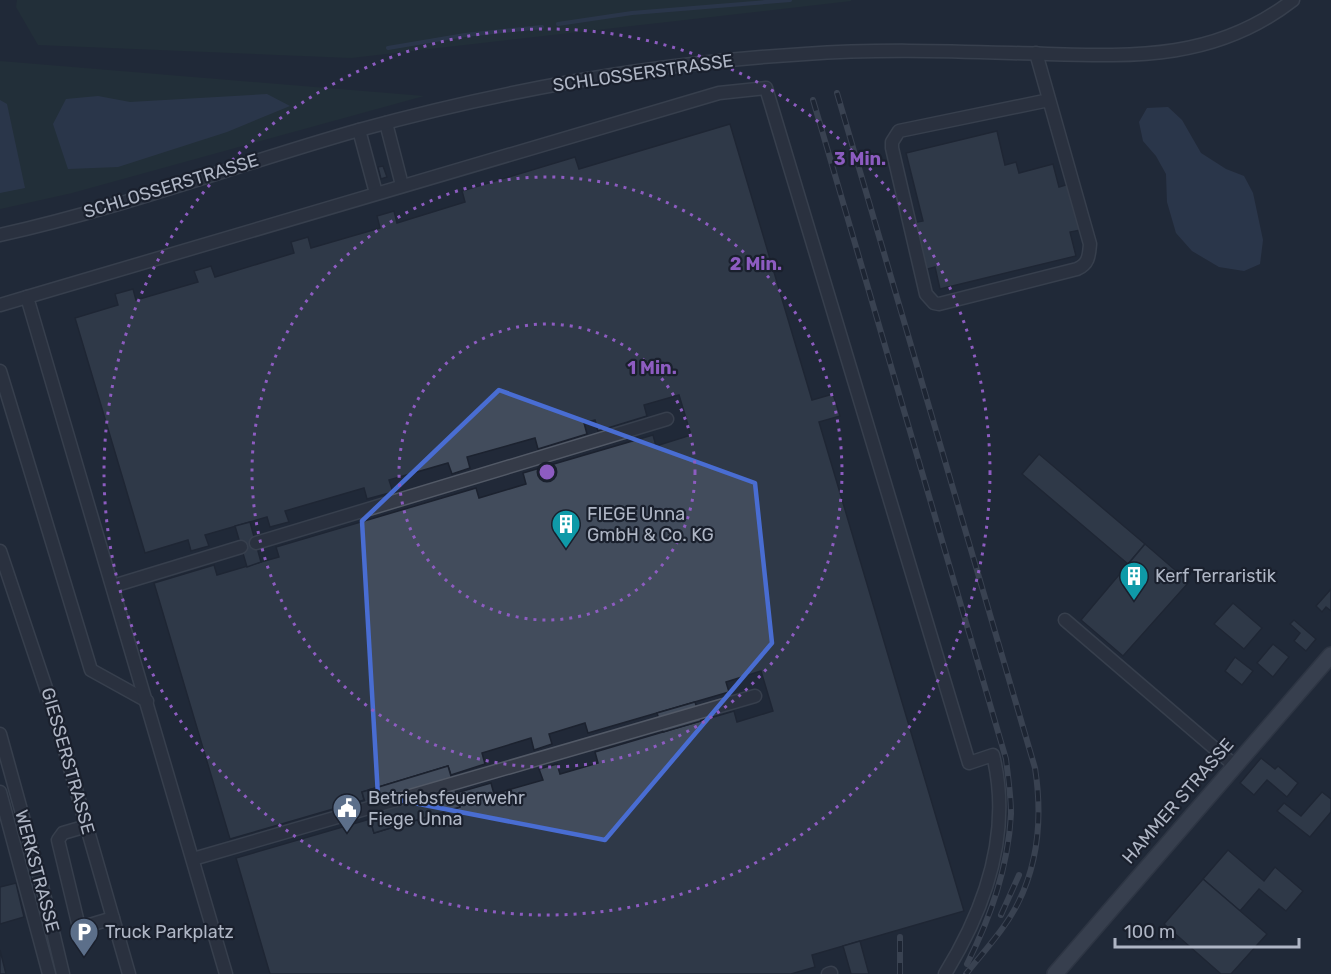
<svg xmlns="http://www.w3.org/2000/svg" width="1331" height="974" font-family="Rubik,sans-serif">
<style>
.green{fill:#24363a}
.water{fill:#374560}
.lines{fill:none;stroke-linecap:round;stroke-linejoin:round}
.stream{stroke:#374560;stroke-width:4}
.building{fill:#424c5c;stroke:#1c222f;stroke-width:1.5}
.minor-casing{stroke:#525966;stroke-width:15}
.major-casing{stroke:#3e4452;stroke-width:18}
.minor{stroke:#353b48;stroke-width:12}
.major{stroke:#535a68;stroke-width:15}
.rail-casing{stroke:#575f6f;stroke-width:6}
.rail{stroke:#1a202d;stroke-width:4;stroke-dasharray:11;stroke-linecap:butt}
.marked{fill:none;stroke:#496dd2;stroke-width:4.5;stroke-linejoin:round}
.ring{fill:none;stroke:#8d5cc1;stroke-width:3;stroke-dasharray:3 6}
.labels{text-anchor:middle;stroke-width:4.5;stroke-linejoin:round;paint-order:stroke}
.street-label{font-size:18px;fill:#afb6c5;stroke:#1a202d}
.poi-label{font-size:18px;fill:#afb6c5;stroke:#1a202d;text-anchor:start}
.centre{fill:#8d5cc1;stroke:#1a202d;stroke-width:3}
.ring-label{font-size:18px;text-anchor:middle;font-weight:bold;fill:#8d5cc1;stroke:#1a202d;stroke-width:4.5;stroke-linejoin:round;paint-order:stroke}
</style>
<rect width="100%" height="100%" fill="#212938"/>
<g class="green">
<path d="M17,0H851V1L351,58L38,45L16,7Z"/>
<path d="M0,61L424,96L72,193L0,209Z"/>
</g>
<g class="water">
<path d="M267,94L290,106L227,132L118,167L68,169L53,124L66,99L98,96L130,102Z"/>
<path d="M0,100L7,104L25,188L0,193Z"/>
<path d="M1168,107L1182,120L1201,153L1226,169L1244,176L1253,193L1263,240L1260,264L1244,271L1219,267L1192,251L1176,233L1167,202L1166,174L1156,156L1143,141L1139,122L1147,108Z"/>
</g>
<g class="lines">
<g class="stream">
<path d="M558,24L632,13L790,0"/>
<path d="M388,48L465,35L542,27"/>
</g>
</g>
<g class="building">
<path d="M730,124L812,400L833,394L840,416L819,422L964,911L812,955L815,967L791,974H270L236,858L370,819L374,833L460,807L456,793L491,783L494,794L543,780L539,769L557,764L560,774L598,763L595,752L734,711L737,722L773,711L761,671L726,682L729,692L588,733L585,723L549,734L552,744L534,750L531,738L482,753L485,764L451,775L448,766L362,792L364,800L230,839L154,583L214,565L217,575L261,562L279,557L276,547L476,488L479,498L526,484L523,473L653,435L656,446L691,435L679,395L644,405L647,416L598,431L595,420L584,423L587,434L538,449L535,438L467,457L470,468L452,474L448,463L389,480L393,492L367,499L364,488L285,511L289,522L270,527L267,517L205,535L209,546L191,551L188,540L145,553L75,318L118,305L115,294L133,289L136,300L198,282L194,271L211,266L215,277L294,253L291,242L308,237L311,248L380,228L377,216L394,211L397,223L465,202L462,191L575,157L579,169Z"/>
<path d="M997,131L1005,165L1016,162L1019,173L1053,164L1059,187L1069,184L1081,230L1070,232L1076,256L940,289L935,267L924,270L912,223L923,221L906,153Z"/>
<path d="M383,166L387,177L381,179L378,167Z"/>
<path d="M1039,454L1145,544L1128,564L1022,474Z"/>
<path d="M250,522L261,562L247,567L235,526Z"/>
<path d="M1145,544L1189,582L1123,656L1081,620Z"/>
<path d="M1331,589V611L1326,607L1322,612L1316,606Z"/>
<path d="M1233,603L1262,628L1244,649L1214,624Z"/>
<path d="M1294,620L1316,639L1306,651L1294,641L1300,633L1290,624Z"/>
<path d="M1273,644L1289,657L1273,677L1257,663Z"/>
<path d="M1235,657L1253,671L1242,685L1225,671Z"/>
<path d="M695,702L701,721L663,732L657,713Z"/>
<path d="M1261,758L1275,769L1278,766L1298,783L1287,797L1267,780L1254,795L1240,783Z"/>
<path d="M448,766L460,807L374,833L362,792Z"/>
<path d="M1322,792L1331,799V812L1310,837L1277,811L1284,803L1301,816Z"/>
<path d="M1228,850L1264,881L1275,867L1303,891L1286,911L1259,889L1240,911L1203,879Z"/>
<path d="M1203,879L1267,934L1231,974H1221L1164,924Z"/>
<path d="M16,883L24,917L0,924V887Z"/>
<path d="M860,941L869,974H851L843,946Z"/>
<path d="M0,950L6,974H0Z"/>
</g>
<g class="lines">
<g class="minor-casing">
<g id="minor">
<path d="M1036,53L1090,244C1089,255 1089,264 1077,269L939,304L934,303L926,294L892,148V142L899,131L1049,100"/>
<path d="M386,123L402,185"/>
<path d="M359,130L376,193"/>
<path d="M0,235C122,208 239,164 359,130C504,90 655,63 805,54C874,49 943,51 1012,53C1115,55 1207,67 1293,0"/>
<path d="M0,305L27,297"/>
<path d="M0,371L91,670L147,701"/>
<path d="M256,543L667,419"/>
<path d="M0,551L53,709L129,974"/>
<path d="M113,586L241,547"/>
<path d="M1065,620L1234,765"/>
<path d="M0,734L42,886L63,974"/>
<path d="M0,792L49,974"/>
<path d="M87,826L63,833L58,840L78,923L83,927L113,918"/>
<path d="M193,859L755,696"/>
<path d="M226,974L27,297L719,93L766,88L969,763L993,755C1012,832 985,909 945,974"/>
<path d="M828,974L831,973"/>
</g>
</g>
<g class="major-casing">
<path id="major" d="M1055,974L1331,655"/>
</g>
<use href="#minor" class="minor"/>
<use href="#major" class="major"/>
<g class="rail-casing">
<g id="rail">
<path d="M837,93L1035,768C1042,813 1039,861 1018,903C1005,929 984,951 966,974"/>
<path d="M813,100L1006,759C1008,777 1011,796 1011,814C1008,868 991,916 967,964"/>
<path d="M1001,915L1019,875"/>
<path d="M900,974V937"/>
</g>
</g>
<use href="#rail" class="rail"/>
</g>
<path d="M0 0H1331V974H0ZM499,390L755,483L772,643L605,840L378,796L362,521Z" fill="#212938" fill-opacity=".55" fill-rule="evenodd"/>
<path class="marked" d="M499,390L755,483L772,643L605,840L378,796L362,521Z"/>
<g class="ring">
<circle cx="547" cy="472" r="148"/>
<circle cx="547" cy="472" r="295"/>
<circle cx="547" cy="472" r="443"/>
</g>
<defs>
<g id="building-pin" transform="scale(1.5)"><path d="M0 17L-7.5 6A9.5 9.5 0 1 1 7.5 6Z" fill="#0f9aa8" stroke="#1a202d"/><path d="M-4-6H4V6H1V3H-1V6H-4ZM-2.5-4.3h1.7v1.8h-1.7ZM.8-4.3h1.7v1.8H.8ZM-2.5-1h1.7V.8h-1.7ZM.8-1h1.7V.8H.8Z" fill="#fff"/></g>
<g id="civic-pin" transform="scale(1.5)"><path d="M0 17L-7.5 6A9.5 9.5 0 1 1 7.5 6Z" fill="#5c6f8a" stroke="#1a202d"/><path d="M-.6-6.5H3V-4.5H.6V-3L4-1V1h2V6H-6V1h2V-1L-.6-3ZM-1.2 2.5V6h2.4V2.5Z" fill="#fff"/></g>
<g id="parking-pin" transform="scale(1.5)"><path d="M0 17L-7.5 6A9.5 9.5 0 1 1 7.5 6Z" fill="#5c6f8a" stroke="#1a202d"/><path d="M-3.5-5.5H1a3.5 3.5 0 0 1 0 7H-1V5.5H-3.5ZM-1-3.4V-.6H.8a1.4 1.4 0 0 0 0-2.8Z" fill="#fff"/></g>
</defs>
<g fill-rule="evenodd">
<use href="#building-pin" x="566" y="524"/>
<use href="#building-pin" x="1134" y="576"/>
<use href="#civic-pin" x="347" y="808"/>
<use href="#parking-pin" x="84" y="932"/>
</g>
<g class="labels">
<g class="street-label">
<text transform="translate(643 73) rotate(-8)" y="6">SCHLOSSERSTRASSE</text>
<text transform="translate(171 186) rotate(-17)" y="6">SCHLOSSERSTRASSE</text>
<text transform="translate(68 761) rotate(74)" y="6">GIESSERSTRASSE</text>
<text transform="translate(1178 801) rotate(-49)" y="6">HAMMER STRASSE</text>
<text transform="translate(37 871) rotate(75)" y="6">WERKSTRASSE</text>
</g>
<g class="poi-label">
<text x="587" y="520">FIEGE Unna<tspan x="587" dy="21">GmbH &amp; Co. KG</tspan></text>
<text x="1155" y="582">Kerf Terraristik</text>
<text x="368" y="804">Betriebsfeuerwehr<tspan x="368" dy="21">Fiege Unna</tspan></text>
<text x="105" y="938">Truck Parkplatz</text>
</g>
</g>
<circle cx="547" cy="472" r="9" class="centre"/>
<g class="ring-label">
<text x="860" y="165">3 Min.</text>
<text x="756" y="270">2 Min.</text>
<text x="652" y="374">1 Min.</text>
</g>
<path d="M1115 938v9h184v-9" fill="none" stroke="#afb6c5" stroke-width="3"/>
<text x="1124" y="938" font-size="18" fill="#afb6c5" stroke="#1a202d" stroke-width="4.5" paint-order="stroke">100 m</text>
</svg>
